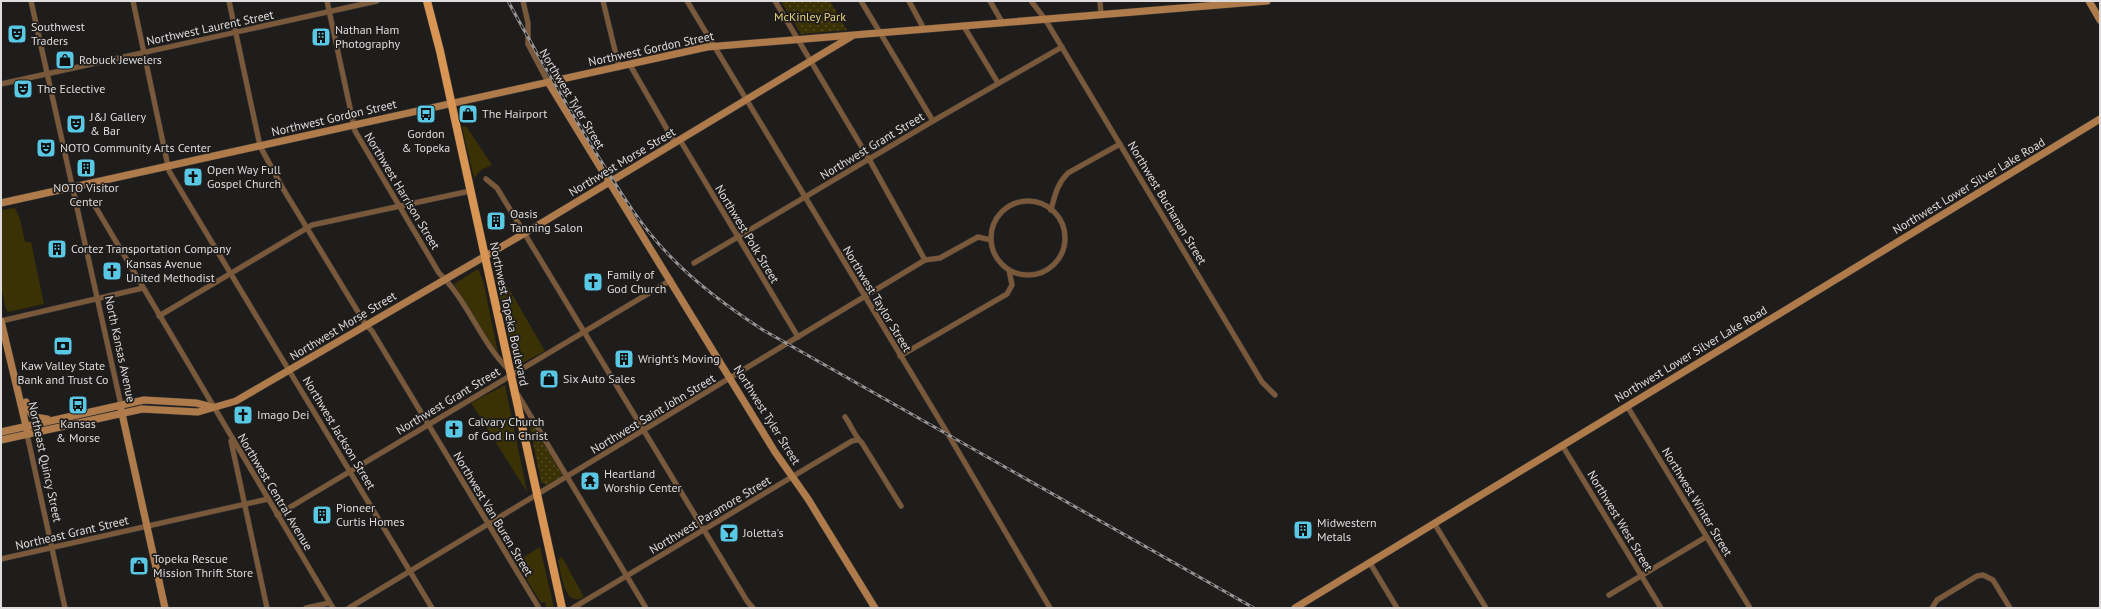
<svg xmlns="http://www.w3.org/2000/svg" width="2101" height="609" font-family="'PT Sans',sans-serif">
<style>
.grass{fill:#3a3105}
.park{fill:url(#park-dots)}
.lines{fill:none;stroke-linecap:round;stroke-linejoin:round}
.street-casing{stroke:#3a3837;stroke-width:6}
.secondary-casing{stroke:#3a3837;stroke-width:8}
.primary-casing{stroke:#3a3837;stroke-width:9}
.street{stroke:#7a593b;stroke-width:5}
.secondary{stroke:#b07b4a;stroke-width:7}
.primary{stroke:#d99553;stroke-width:8}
.rail-casing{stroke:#959393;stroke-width:3}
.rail{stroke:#1f1d1c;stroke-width:1.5;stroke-dasharray:4.5;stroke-linecap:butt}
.labels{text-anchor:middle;stroke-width:3.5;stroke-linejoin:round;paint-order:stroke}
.park-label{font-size:12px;fill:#e3d17d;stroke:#1f1d1c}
.poi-label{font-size:12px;fill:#dedcdc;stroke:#1f1d1c;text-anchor:start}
.street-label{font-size:12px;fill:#dedcdc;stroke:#1f1d1c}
</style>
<defs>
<pattern id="park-dots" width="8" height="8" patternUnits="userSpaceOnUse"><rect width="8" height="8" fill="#3a3105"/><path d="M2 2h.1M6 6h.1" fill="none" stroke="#564e29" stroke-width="1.8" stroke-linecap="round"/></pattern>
</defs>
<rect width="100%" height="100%" fill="#1f1d1c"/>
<g class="grass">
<path d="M466,126L492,165L481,170L475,177L474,178L462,127Z"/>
<path d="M15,208L20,219L25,242H31L44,304L8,312L6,309L1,287V210Z"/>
<path d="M498,252L505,282L545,351L519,365L513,359L492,262Z"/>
<path d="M478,269L483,280L499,358L454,284Z"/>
<path d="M505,385L527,492L471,403Z"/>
<path d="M540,547L554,608H547L545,602L541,603L516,562Z"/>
<path d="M562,557L584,597C564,609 561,572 558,560Z"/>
</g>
<g class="park">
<path d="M781,1H830L847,30L801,34Z"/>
<path d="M529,424H532L562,474L561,477L546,485L541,482Z"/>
</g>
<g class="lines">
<g class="street-casing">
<g id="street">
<path d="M31,1L121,405"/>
<path d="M133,1L169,171L432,608"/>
<path d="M229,1L260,146L282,187L366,325L372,331L539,608"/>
<path d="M327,1L355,131L439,273C468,301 480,341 508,369"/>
<path d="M523,1L528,23V44L548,82"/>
<path d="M603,1L619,67"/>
<path d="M687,1L948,434L1050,608"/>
<path d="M775,1L869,159L925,260"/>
<path d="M861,1L933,121"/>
<path d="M909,1L924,29"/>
<path d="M990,1L1002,22"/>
<path d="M1031,1L1045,19L1262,382L1275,395"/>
<path d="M1100,1L1101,14"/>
<path d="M963,25L998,83"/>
<path d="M630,65L675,143"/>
<path d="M1,84L377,1"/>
<path d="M680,140L798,337"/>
<path d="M486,179L497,188L747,601L753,608"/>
<path d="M92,201L333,608"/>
<circle cx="1028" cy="238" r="37"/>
<path d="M1051,210C1055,195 1057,184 1068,173L1120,144"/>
<path d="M694,263L933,121L1062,47"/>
<path d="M159,316L312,225L470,191"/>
<path d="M1,321L143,288"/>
<path d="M900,356L1007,294L1012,285L1009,270"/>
<path d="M518,395L646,608"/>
<path d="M1627,406L1750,608"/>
<path d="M845,417C851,425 855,437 862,443L901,506"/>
<path d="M27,434L65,608"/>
<path d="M231,441L267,608"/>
<path d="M1562,445L1661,608"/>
<path d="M277,515L671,280"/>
<path d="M1434,523L1486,608"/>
<path d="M1,559L268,499"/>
<path d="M1370,563L1397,608"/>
<path d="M1609,595L1706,537"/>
<path d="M306,608L329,603"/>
<path d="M349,608L925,260L940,258L978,237L991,240"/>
<path d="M573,608L852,441L857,440"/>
<path d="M1932,608L1937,600L1977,576L1983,575L1993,580L2010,608"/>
</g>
</g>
<g class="secondary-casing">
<g id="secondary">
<path d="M2089,1L2100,20"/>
<path d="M548,82L775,452L808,499L875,608"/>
<path d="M1,203L707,47L1267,1"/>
<path d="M1,321L27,430"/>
<path d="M26,402L27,408L34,417L47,419"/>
<path d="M121,409L165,608"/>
<path d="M1,432L144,400L196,403L212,407"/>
<path d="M1,440L142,409L198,412L236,401L525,233L852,36"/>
<path d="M1295,608L2100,119"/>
</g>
</g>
<g class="primary-casing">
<path id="primary" d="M427,1L440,51L562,608"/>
</g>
<use href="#street" class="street"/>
<use href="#secondary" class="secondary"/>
<use href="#primary" class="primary"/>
<g class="rail-casing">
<path id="rail" d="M508,1C535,51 564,100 593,148C616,185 638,223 668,254C696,284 729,308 763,330L1254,608"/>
</g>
<use href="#rail" class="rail"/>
</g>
<defs>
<g id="theatre-square" transform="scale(1)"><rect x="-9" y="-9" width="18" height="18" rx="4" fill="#59c8e5" stroke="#1f1d1c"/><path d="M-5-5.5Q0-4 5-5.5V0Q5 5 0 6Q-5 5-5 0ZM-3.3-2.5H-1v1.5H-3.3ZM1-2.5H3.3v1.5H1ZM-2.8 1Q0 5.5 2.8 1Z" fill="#111"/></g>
<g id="building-square" transform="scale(1)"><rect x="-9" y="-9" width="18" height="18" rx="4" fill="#59c8e5" stroke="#1f1d1c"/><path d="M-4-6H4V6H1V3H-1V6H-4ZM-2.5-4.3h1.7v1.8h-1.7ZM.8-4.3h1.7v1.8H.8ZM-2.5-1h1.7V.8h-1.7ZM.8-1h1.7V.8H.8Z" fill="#111"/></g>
<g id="shop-square" transform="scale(1)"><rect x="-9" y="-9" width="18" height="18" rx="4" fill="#59c8e5" stroke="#1f1d1c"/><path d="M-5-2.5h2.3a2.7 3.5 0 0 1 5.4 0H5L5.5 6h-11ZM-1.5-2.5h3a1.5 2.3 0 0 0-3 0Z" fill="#111"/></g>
<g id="bus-square" transform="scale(1)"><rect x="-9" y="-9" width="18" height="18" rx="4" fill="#59c8e5" stroke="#1f1d1c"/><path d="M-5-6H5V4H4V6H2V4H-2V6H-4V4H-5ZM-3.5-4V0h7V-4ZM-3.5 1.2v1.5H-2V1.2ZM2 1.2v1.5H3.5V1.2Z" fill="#111"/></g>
<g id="church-square" transform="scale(1)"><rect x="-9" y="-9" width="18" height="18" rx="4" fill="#59c8e5" stroke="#1f1d1c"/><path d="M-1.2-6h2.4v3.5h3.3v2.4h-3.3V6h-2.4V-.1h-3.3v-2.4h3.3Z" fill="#111"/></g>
<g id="bank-square" transform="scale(1)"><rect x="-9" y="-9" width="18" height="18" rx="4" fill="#59c8e5" stroke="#1f1d1c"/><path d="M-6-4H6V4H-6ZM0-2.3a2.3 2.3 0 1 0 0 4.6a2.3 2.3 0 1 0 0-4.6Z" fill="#111"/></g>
<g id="temple-square" transform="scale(1)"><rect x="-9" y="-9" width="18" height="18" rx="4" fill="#59c8e5" stroke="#1f1d1c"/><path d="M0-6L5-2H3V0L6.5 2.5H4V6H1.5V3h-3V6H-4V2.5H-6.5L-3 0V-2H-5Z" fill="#111"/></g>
<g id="bar-square" transform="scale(1)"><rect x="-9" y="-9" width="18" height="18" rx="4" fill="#59c8e5" stroke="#1f1d1c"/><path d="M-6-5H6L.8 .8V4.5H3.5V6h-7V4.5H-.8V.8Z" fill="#111"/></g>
</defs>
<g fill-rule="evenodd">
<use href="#theatre-square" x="17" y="34"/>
<use href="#building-square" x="321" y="37"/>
<use href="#shop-square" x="65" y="60"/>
<use href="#theatre-square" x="23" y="89"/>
<use href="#bus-square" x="426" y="114"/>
<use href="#shop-square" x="468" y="114"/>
<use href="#theatre-square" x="76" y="124"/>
<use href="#theatre-square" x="46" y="148"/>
<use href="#building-square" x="86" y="168"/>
<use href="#church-square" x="193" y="177"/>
<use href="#building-square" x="496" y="221"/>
<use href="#building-square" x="57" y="249"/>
<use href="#church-square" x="112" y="271"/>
<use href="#church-square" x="593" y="282"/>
<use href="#bank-square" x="63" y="346"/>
<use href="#building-square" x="624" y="359"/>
<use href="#shop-square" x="549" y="379"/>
<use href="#bus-square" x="78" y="405"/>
<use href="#church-square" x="243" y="415"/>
<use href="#church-square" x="454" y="429"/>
<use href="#temple-square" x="590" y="481"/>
<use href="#building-square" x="322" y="515"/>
<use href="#building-square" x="1303" y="530"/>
<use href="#bar-square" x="729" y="533"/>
<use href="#shop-square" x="139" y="566"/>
</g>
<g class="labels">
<g class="park-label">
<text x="810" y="21">McKinley Park</text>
</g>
<g class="poi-label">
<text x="31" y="31">Southwest<tspan x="31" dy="14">Traders</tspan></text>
<text x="335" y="34">Nathan Ham<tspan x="335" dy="14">Photography</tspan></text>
<text x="79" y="64">Robuck Jewelers</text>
<text x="37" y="93">The Eclective</text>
<text x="482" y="118">The Hairport</text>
<text x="90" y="121">J&amp;J Gallery<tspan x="90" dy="14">&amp; Bar</tspan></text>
<text x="426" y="138" text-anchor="middle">Gordon<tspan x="426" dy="14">&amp; Topeka</tspan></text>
<text x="60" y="152">NOTO Community Arts Center</text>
<text x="207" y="174">Open Way Full<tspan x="207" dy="14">Gospel Church</tspan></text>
<text x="86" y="192" text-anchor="middle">NOTO Visitor<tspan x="86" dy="14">Center</tspan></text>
<text x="510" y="218">Oasis<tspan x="510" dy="14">Tanning Salon</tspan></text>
<text x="71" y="253">Cortez Transportation Company</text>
<text x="126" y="268">Kansas Avenue<tspan x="126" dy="14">United Methodist</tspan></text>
<text x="607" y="279">Family of<tspan x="607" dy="14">God Church</tspan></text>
<text x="638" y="363">Wright's Moving</text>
<text x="63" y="370" text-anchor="middle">Kaw Valley State<tspan x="63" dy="14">Bank and Trust Co</tspan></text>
<text x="563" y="383">Six Auto Sales</text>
<text x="257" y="419">Imago Dei</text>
<text x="468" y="426">Calvary Church<tspan x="468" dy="14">of God In Christ</tspan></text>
<text x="78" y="428" text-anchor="middle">Kansas<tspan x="78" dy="14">&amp; Morse</tspan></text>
<text x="604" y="478">Heartland<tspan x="604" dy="14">Worship Center</tspan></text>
<text x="336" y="512">Pioneer<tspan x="336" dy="14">Curtis Homes</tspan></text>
<text x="1317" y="527">Midwestern<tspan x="1317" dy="14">Metals</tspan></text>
<text x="743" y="537">Joletta's</text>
<text x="153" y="563">Topeka Rescue<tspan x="153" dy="14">Mission Thrift Store</tspan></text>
</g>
<g class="street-label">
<text transform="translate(210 28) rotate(-12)" y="4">Northwest Laurent Street</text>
<text transform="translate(651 49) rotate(-12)" y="4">Northwest Gordon Street</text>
<text transform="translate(572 99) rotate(59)" y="4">Northwest Tyler Street</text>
<text transform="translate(334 118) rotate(-13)" y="4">Northwest Gordon Street</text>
<text transform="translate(872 146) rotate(-31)" y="4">Northwest Grant Street</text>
<text transform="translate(622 162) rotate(-31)" y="4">Northwest Morse Street</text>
<text transform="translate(1969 186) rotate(-31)" y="4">Northwest Lower Silver Lake Road</text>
<text transform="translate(402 191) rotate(59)" y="4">Northwest Harrison Street</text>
<text transform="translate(1167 203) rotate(59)" y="4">Northwest Buchanan Street</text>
<text transform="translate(747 234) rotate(59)" y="4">Northwest Polk Street</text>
<text transform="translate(877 299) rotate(59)" y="4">Northwest Taylor Street</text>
<text transform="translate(509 314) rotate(78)" y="4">Northwest Topeka Boulevard</text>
<text transform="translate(343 326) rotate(-31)" y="4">Northwest Morse Street</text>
<text transform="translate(120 349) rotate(78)" y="4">North Kansas Avenue</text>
<text transform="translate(1691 354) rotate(-31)" y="4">Northwest Lower Silver Lake Road</text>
<text transform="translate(448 401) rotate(-31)" y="4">Northwest Grant Street</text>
<text transform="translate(653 414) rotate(-31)" y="4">Northwest Saint John Street</text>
<text transform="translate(767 415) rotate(58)" y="4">Northwest Tyler Street</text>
<text transform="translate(339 433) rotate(59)" y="4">Northwest Jackson Street</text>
<text transform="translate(45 462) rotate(78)" y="4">Northeast Quincy Street</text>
<text transform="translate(275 492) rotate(59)" y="4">Northwest Central Avenue</text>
<text transform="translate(1697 502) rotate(59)" y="4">Northwest Winter Street</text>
<text transform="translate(493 514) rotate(59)" y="4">Northwest Van Buren Street</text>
<text transform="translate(710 515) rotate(-31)" y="4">Northwest Paramore Street</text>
<text transform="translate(1620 521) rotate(59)" y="4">Northwest West Street</text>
<text transform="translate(72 533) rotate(-13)" y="4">Northeast Grant Street</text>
</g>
</g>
<rect width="2101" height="609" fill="none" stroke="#dedcdc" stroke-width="4"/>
</svg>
